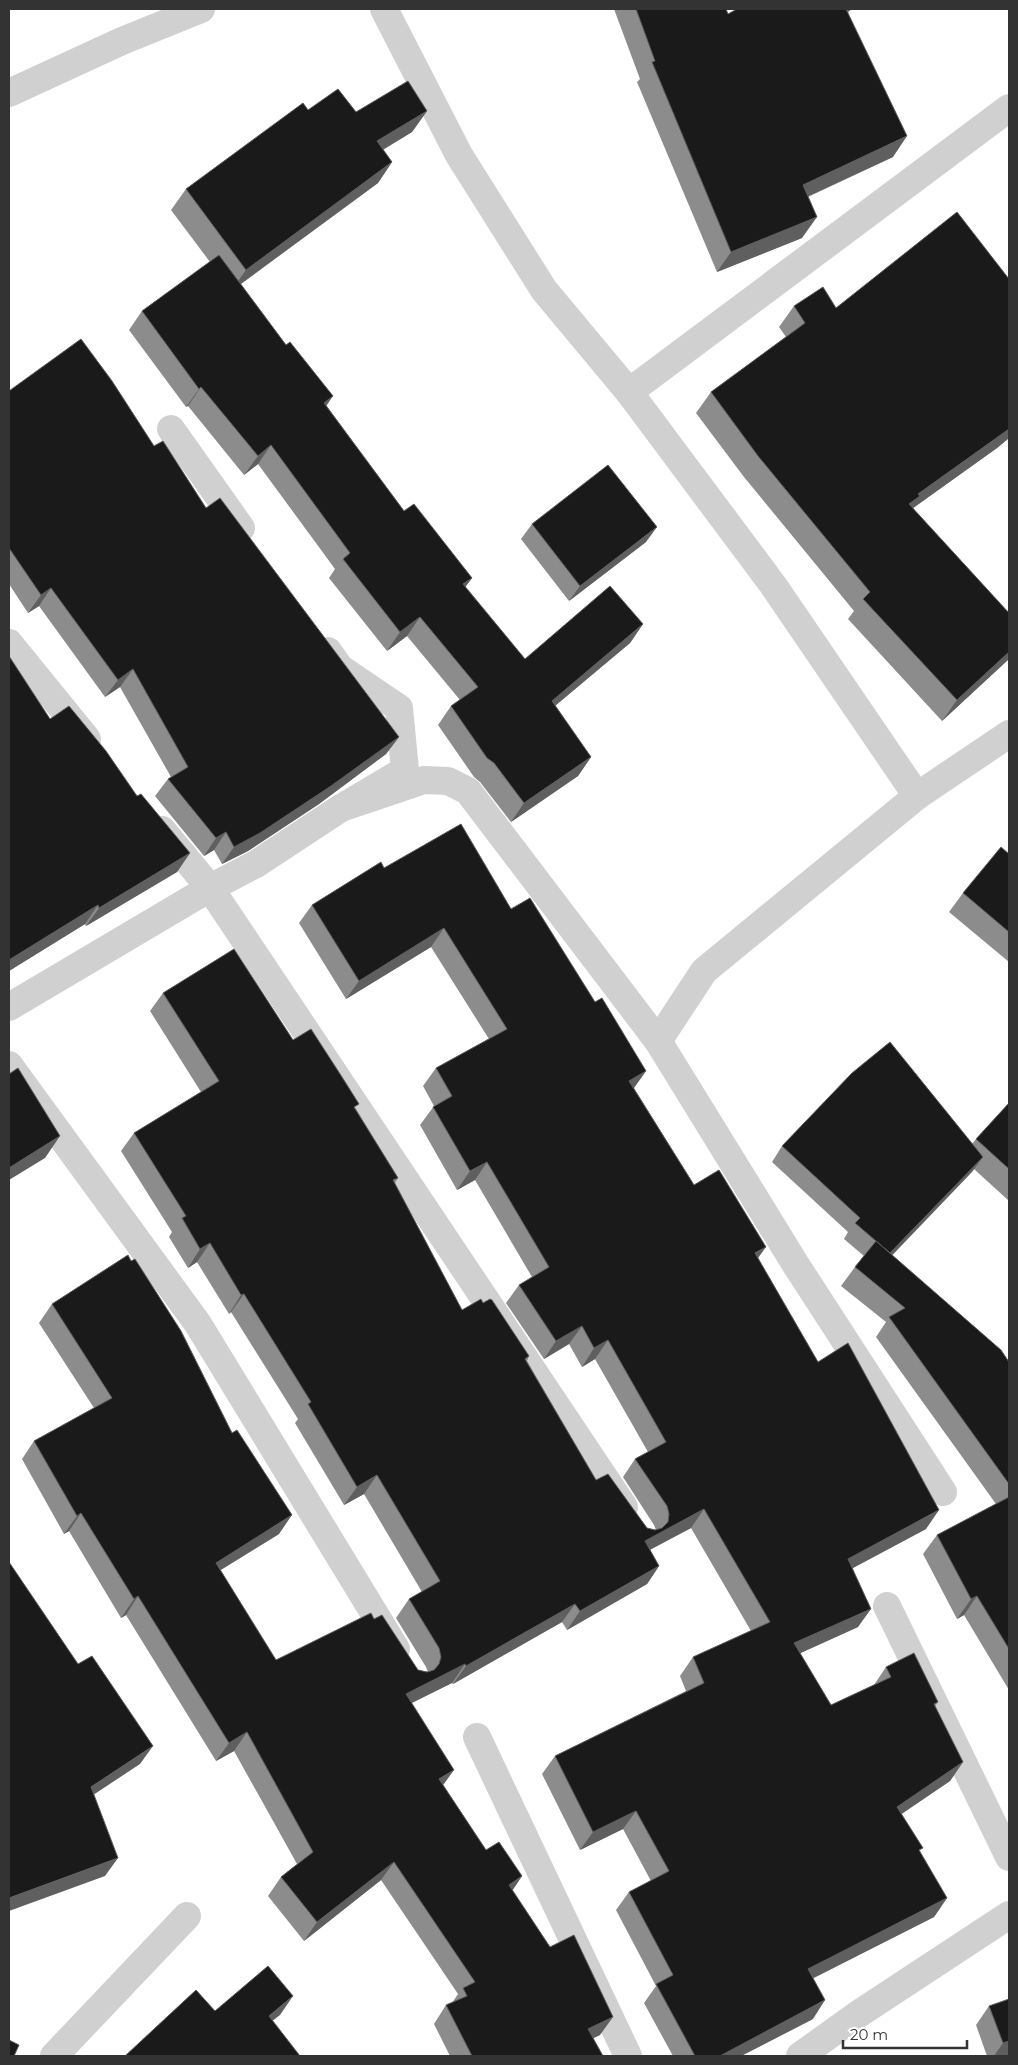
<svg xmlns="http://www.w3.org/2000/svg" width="1018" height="2065" font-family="Montserrat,sans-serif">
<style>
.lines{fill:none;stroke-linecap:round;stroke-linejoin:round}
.minor{stroke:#d0d0d0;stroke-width:28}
.wall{fill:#8c8c8c}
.shaded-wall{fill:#5f5f5f}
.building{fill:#1a1a1a;stroke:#5f5f5f}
</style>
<rect width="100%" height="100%" fill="#fff"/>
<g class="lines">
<g class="minor">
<path d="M384,9L459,155L544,290L629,392L773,585L917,796"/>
<path d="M9,93L122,41L201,9"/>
<path d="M629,392L1009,108"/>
<path d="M171,429L241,528"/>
<path d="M9,643L87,739"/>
<path d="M341,808L424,780L448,781L468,791L658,1041L796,1265L943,1492"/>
<path d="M162,830L210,888L624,1507"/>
<path d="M9,1007L210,888L256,864L341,808L405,770L399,708L340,668L328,651"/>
<path d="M658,1041L704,971L917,796L1009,734"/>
<path d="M9,1065L198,1324L396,1649"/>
<path d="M887,1606L1009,1857"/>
<path d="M477,1737L628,2056"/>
<path d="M54,2056L187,1916"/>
<path d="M800,2056L860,2013L1009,1915"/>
</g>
</g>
<g class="wall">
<path d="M614,9H726L728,14L737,9H852L848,12L893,157L808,197L802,238L717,272L637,82L640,79Z"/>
<path d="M308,110L356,112L427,111L412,132L383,150L392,162L378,183L241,284L286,345L333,396L326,405L404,511L472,578L465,587L525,659L643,624L630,643L555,706L591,757L578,776L511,822L480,782L474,777L438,725L451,706L460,700L407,636L387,651L329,578L335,569L258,464L244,475L188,406L186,407L129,330L142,311L210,262L171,210L186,189Z"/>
<path d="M1009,279V438L997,448L913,508L1009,659L942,721L848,619L854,611L744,477L696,413L711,392L786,337L779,327L794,306L836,308Z"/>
<path d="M9,391L154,446L399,737L386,754L319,804L248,851L222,864L214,850L204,856L155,796L168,779L171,777L120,687L105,697L39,606L28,613L9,584Z"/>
<path d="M532,524L646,542L569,601L521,539Z"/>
<path d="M9,656L50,719L137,796L190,853L177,872L86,926L85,924L9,971Z"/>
<path d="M1009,854V962L949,912L963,893Z"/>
<path d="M384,868L511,909L595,1002L646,1071L634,1088L694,1185L758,1258L818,1362L926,1529L853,1568L858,1627L800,1653L831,1705L874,1685L886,1667L938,1702L935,1706L963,1762L950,1781L901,1814L920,1852L947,1898L934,1917L813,1978V2019L741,2056H673L644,2003L656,1986L616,1910L629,1892L651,1881L623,1829L580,1850L542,1774L555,1756L686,1691L680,1676L693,1657L751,1631L691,1528L650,1550L659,1566L647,1584L567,1630L562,1622L453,1684L452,1683L412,1703L443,1785L486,1850L522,1876L512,1891L600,2035L593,2038L603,2056H450L434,2024L446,2005L452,2003L458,1994L381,1880L304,1941L268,1896L281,1877L297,1864L234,1751L216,1761L126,1615L121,1618L69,1531L64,1534L22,1459L34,1441L94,1408L39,1323L52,1304L279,1534L220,1570L276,1660L374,1619L418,1670L428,1672L426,1667L396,1618L409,1599L422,1592L364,1494L344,1505L295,1423L298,1419L231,1312L229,1314L197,1262L188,1268L169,1237L172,1232L121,1151L134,1133L201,1092L150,1011L163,993L293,1040L356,1109L398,1178L395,1183L462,1310L483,1303L529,1356L527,1361L596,1480L647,1528L656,1530L654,1525L623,1477L635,1459L648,1452L595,1359L582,1367L569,1344L544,1359L506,1303L519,1285L532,1277L475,1180L457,1190L420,1125L434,1106L423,1086L436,1068L489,1039L431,947L346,999L299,923L312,905Z"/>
<path d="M1009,1103V1201L974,1169L892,1255L1009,1362V1690L964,1615L957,1619L923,1554L937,1535L996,1504L876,1337L886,1322L841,1286L855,1267L864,1256L844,1239L848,1232L772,1162L782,1146L972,1144L976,1139Z"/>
<path d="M989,2006L1008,2056H987L976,2025Z"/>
</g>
<g class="shaded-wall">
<path d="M840,9H852L829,24Z"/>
<path d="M427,111L412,132L362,162L377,141Z"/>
<path d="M907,136L893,157L789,205L803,185Z"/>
<path d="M392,162L378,183L231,291L246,270Z"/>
<path d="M817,217L802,238L717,272L731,252Z"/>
<path d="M201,387L188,406L186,407L199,389Z"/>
<path d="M333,396L320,415L324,403Z"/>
<path d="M1009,429V438L997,448L909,511V504L918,494Z"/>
<path d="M271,445L258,464L244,475L258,456Z"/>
<path d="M657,527L646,542L569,601L580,586Z"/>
<path d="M472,578L458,597L463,584Z"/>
<path d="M51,588L39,606L28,613L41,595Z"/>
<path d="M420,617L407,636L387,651L400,632Z"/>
<path d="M643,624L630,643L538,720L552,701Z"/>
<path d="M1009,652V659L942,721L957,700Z"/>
<path d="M133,669L120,687L105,697L118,680Z"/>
<path d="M399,737L386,754L319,804L248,851L222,864L234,847Z"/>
<path d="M591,757L578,776L511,822L524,803Z"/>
<path d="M226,832L214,850L204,856L216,838Z"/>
<path d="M190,853L177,872L86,926L99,908Z"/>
<path d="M98,905L85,924L9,971V960Z"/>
<path d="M444,928L431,947L346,999L359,981Z"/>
<path d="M646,1071L633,1089L629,1081Z"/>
<path d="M60,1136L45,1158L9,1180V1168Z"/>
<path d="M983,1157L972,1172L879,1269L890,1253Z"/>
<path d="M487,1162L475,1180L457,1190L470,1171Z"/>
<path d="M210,1243L197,1262L188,1268L200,1249Z"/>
<path d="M766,1247L753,1265L755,1253Z"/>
<path d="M244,1294L231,1312L229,1314L241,1295Z"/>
<path d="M582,1326L569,1344L544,1359L556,1341Z"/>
<path d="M608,1340L595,1359L582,1367L594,1348Z"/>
<path d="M377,1475L364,1494L344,1505L357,1487Z"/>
<path d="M704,1509L691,1528L632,1559L645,1541Z"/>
<path d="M939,1510L926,1529L836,1577L848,1559Z"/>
<path d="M81,1513L69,1531L64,1534L77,1516Z"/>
<path d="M292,1515L279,1534L203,1581L216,1563Z"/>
<path d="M659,1566L647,1584L567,1630L580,1611Z"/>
<path d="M138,1596L126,1615L121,1618L134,1599Z"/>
<path d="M977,1596L964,1615L957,1619L971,1599Z"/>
<path d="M575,1604L562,1622L453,1684L466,1666Z"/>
<path d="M871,1609L858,1627L781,1662L794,1643Z"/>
<path d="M465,1664L452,1683L393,1712L406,1694Z"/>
<path d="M247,1732L234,1751L216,1761L229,1743Z"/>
<path d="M153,1746L140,1764L78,1805L91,1787Z"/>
<path d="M963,1762L950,1781L884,1826L897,1807Z"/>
<path d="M454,1770L441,1788L439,1779Z"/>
<path d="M636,1811L623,1829L580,1850L593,1832Z"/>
<path d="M118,1858L105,1876L9,1911V1898Z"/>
<path d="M394,1862L381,1880L304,1941L317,1922Z"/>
<path d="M522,1876L510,1894L509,1885Z"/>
<path d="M947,1898L934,1917L796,1987L808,1969Z"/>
<path d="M293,1996L280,2015L256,2034L269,2016Z"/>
<path d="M825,2000L813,2019L741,2056H720Z"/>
<path d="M613,2017L600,2035L575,2047L588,2029Z"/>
<path d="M1009,2041V2056H994L1003,2043Z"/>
</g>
<g class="building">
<path d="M636,9H726L728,14L737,9H846L907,136L803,185L817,217L731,252L652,62L655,61Z"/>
<path d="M408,81L427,111L377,141L392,162L246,270L186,189L303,103L308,110L338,89L356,112Z"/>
<path d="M957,212L1009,279V429L918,494L920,496L909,504L1009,613V652L957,700L863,599L870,592L758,456L711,392L805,323L794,306L823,287L836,308Z"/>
<path d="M219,255L286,345L290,342L333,396L324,403L404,511L414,504L472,578L463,584L525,659L610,586L643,624L552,701L591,757L524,803L494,763L487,758L451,706L478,687L420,617L400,632L343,559L350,553L271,445L258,456L201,387L199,389L142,311Z"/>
<path d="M81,339L112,381L154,446L163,441L206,508L220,498L399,737L331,786L260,833L234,847L226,832L216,838L168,779L188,767L133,669L118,680L51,588L41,595L9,548V391Z"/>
<path d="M608,465L657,527L580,586L532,524Z"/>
<path d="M9,656L50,719L69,706L106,751L137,796L141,794L190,853L99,908L98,905L9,960Z"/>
<path d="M461,824L511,909L530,898L595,1002L602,998L646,1071L629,1081L694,1185L719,1170L766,1247L755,1253L818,1362L848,1343L939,1510L848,1559L871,1609L794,1643L831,1705L891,1677L886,1667L914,1653L938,1702L934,1704L963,1762L897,1807L923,1848L919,1850L947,1898L808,1969L825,2000L720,2056H695L656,1984L673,1975L629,1892L669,1871L636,1811L593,1832L555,1756L704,1683L693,1657L770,1622L704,1509L645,1541L659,1566L580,1611L575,1604L466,1666L465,1664L406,1694L454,1770L439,1779L486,1850L499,1842L522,1876L509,1885L550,1947L574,1935L613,2017L588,2029L603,2056H472L446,2005L467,1996L463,1988L475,1982L394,1862L317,1922L281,1877L313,1852L247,1732L229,1743L138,1596L134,1599L81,1513L77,1516L34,1441L112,1398L52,1304L128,1255L131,1261L135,1259L181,1331L232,1433L237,1430L292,1515L216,1563L276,1660L371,1613L374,1619L382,1615L418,1670L427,1672L434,1670L439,1664L441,1657L439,1648L409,1599L440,1581L377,1475L357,1487L308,1404L311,1402L244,1294L241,1295L210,1243L200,1249L182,1218L186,1216L134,1133L219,1081L163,993L234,949L293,1040L311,1029L342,1077L359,1104L354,1107L398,1178L393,1180L462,1310L481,1299L483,1303L490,1299L492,1300L529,1356L525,1359L596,1480L608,1474L647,1528L655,1530L662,1528L668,1522L669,1514L667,1506L635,1459L666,1442L608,1340L594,1348L582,1326L556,1341L519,1285L549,1267L487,1162L470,1171L433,1107L452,1096L436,1068L507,1029L444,928L359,981L312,905L381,862L384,868Z"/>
<path d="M1001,847L1009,854V932L963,893Z"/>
<path d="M890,1042L983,1157L890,1253L855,1223L860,1218L782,1146L852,1073Z"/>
<path d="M18,1068L60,1136L9,1168V1074Z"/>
<path d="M1009,1103V1169L976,1139Z"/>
<path d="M876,1241L1001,1350L1009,1362V1484L889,1317L905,1308L855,1267Z"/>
<path d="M1009,1497V1649L977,1596L971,1599L937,1535Z"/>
<path d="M9,1562L78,1664L92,1656L153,1746L91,1787L118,1858L9,1898Z"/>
<path d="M268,1966L293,1996L269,2016L300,2056H125L196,1990L215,2011Z"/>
<path d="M1009,1999V2041L1003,2043L989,2006Z"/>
<path d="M9,2040L19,2045L14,2056H9Z"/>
</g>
<rect width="1018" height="2065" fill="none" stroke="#333333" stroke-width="20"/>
<path d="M843 2040v8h124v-8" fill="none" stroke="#333333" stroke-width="2.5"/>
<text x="850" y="2040" font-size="15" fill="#333333" stroke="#ffffff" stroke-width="4" paint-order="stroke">20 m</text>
</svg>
